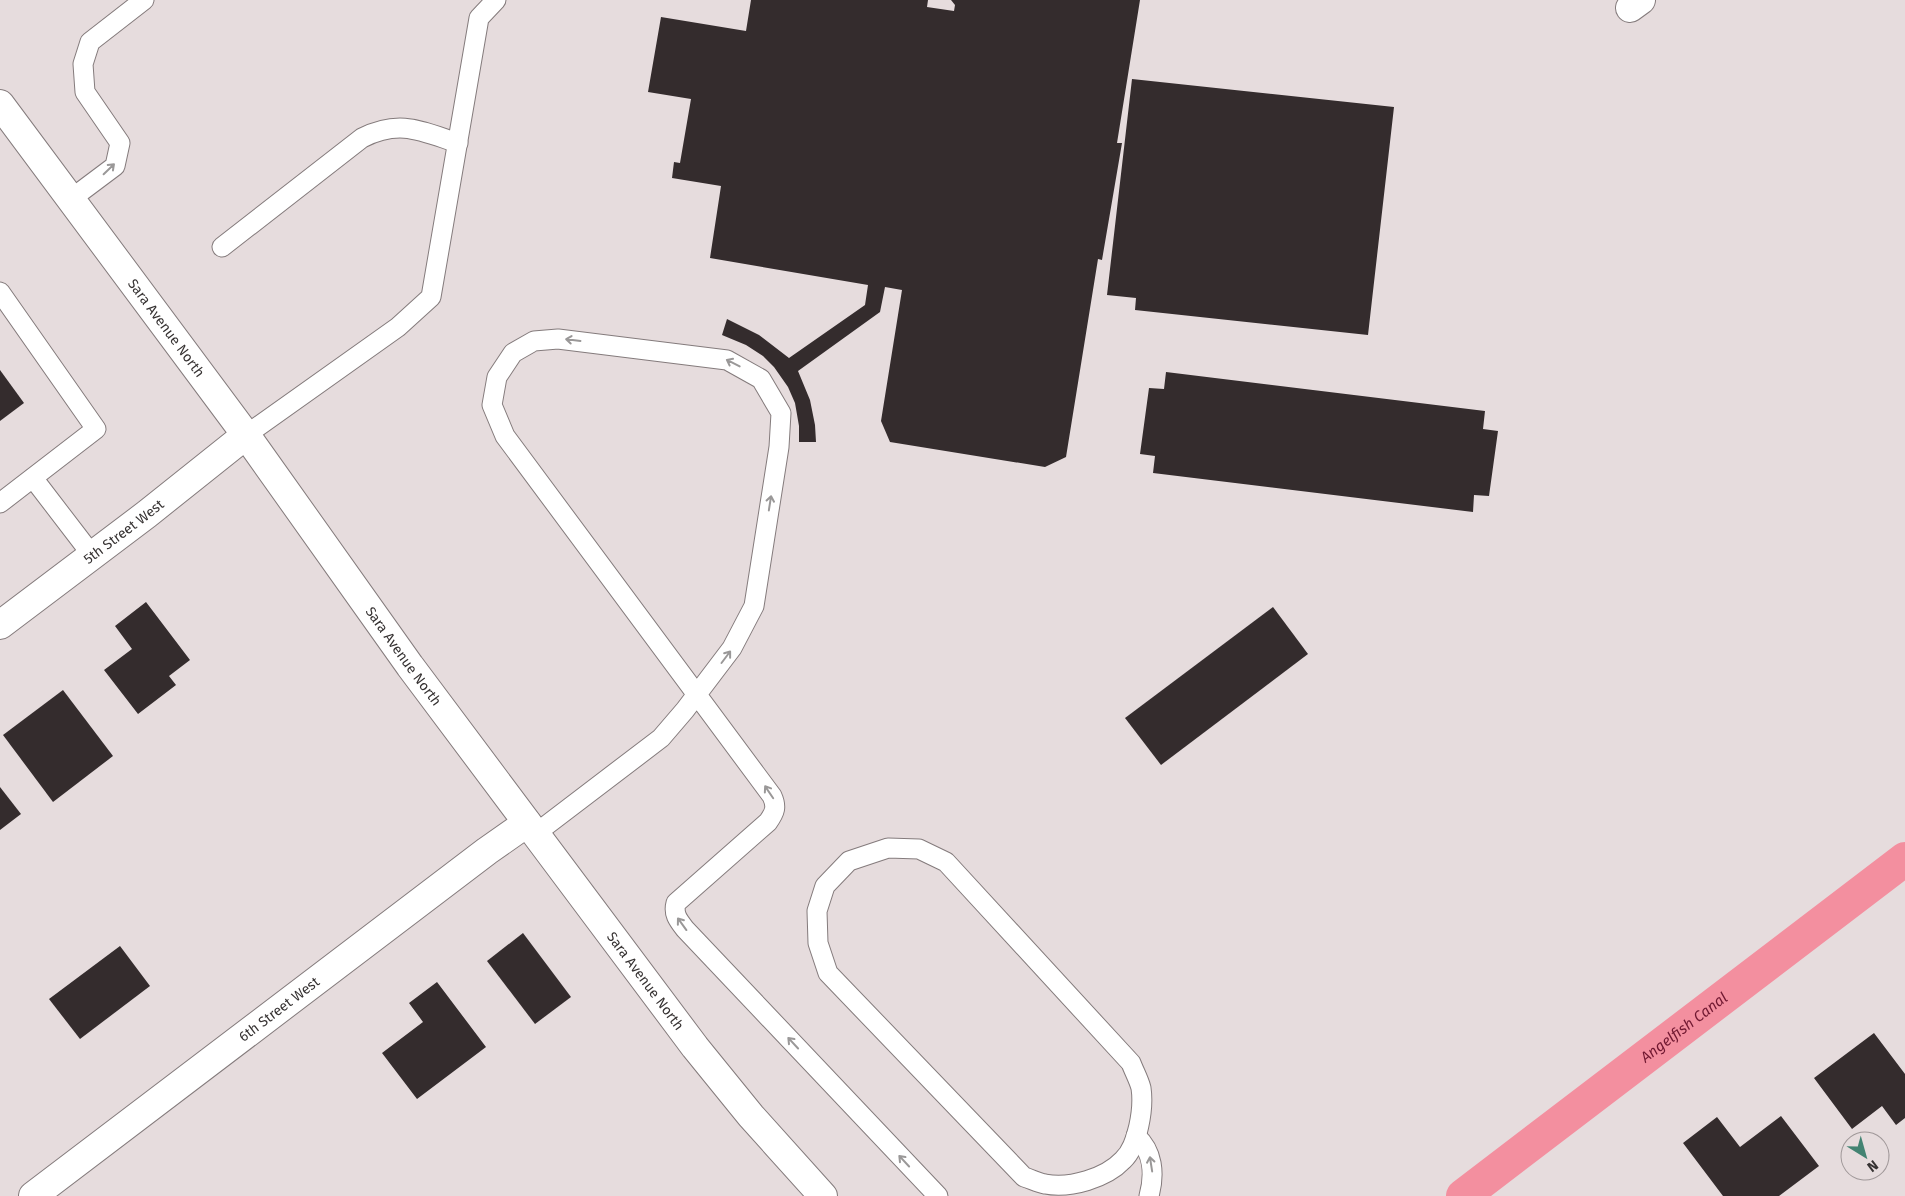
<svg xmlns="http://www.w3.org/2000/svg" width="1905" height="1196" font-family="'Fira Sans',sans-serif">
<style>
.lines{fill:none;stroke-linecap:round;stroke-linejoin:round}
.canal{stroke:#f38f9f;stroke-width:34}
.building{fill:#342c2d}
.service-casing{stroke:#847b7c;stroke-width:21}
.minor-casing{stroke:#847b7c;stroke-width:30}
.service{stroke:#fff;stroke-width:19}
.minor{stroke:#fff;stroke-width:28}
.oneway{stroke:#9a9898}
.labels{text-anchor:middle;stroke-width:5;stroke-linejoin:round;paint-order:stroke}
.street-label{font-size:14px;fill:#363232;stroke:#e6dcdd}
.water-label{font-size:15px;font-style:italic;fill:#701831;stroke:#e6dcdd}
</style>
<rect width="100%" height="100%" fill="#e6dcdd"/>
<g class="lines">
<path class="canal" id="s1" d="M1463,1196L1905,859"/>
</g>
<g class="building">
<path d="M751,0H928L927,7L954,11L955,5L951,0H1140L1117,143H1122L1102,260L1098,259L1066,457L1045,467L890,442L881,421L902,290L885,287L880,312L798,371L810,400L815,425L816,442H799V426L795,403L788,387L774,367L763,356L746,345L722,335L727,319L759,335L789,358L865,305L868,285L710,258L721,186L672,178L674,162L680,163L691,99L648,92L661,17L746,31Z"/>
<path d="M1132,79L1394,107L1368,335L1135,310L1136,298L1107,295Z"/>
<path d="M0,370L24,403L0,421Z"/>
<path d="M1166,372L1485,411L1483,429L1498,431L1489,496L1474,495L1473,512L1153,473L1155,456L1140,454L1149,388L1164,389Z"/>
<path d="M146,602L190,660L169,676L176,685L138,714L104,670L132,649L115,626Z"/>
<path d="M1273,607L1308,654L1161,765L1125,718Z"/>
<path d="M63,690L113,756L53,802L3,735Z"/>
<path d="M0,787L21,814L0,830Z"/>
<path d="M523,933L571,997L535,1024L487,961Z"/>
<path d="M120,946L150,986L80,1039L49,999Z"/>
<path d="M437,982L486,1047L417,1099L382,1053L423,1022L409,1003Z"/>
<path d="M1874,1033L1905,1074V1118L1896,1125L1882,1106L1852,1129L1814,1078Z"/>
<path d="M1781,1116L1819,1166L1779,1196H1723L1683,1143L1717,1117L1740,1147Z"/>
</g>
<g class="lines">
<g class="service-casing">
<g id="service">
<path d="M71,199L115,166L120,143L85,92L83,64L90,42L144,0"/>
<path d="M222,247L362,138C400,119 421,131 458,143"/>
<path d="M0,292L96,429L0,503"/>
<path d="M246,435L398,327L431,297L479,18L496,0"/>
<path d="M33,478L92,555"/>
<path d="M535,834L661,738L685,710L732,648L754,606L779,447L781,413L761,379L727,360L558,339L534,341L513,353L497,377L492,405L505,436L772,796C777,807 775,812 768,822L676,903C673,914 678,920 685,929L938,1196"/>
<path d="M888,848L919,849L946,862L1131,1063C1134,1071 1139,1080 1141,1088C1144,1108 1138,1146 1123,1160C1106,1178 1070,1189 1045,1184C1038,1183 1031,1179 1024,1177L828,973L818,943L817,911L825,886L849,861Z"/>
<path d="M1136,1136C1153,1151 1155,1174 1149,1196"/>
</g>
</g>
<g class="minor-casing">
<g id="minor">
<path d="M1630,8L1641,0"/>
<path id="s2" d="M0,104L246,435L410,666L695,1047L751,1116L823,1196"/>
<path id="s3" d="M0,625L147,514L246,435"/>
<path id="s4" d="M33,1196L487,851L527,823"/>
</g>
</g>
<use href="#service" class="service"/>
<use href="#minor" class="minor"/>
</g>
<defs><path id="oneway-shaft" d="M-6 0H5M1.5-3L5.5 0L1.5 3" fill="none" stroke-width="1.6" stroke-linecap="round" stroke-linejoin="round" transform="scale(1.25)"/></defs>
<g class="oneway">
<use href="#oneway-shaft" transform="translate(109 169) rotate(-44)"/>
<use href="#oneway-shaft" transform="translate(573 340) rotate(-173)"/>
<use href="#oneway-shaft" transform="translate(733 363) rotate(-153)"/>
<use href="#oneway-shaft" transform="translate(770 503) rotate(-81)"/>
<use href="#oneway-shaft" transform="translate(726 657) rotate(-53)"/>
<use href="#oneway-shaft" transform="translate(769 792) rotate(-124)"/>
<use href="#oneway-shaft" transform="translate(682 924) rotate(-126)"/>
<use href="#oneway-shaft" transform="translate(793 1043) rotate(-133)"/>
<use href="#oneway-shaft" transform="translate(904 1161) rotate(-133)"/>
<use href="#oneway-shaft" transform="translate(1151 1164) rotate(-99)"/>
</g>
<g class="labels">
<g class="street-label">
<text dy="5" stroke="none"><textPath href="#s2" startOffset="279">Sara Avenue North</textPath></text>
<text dy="5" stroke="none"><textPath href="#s3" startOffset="155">5th Street West</textPath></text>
<text dy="5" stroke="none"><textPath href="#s2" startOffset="684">Sara Avenue North</textPath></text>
<text dy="5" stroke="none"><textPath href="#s2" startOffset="1089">Sara Avenue North</textPath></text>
<text dy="5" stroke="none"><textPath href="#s4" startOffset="309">6th Street West</textPath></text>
</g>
<g class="water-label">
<text dy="5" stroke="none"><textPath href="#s1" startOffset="278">Angelfish Canal</textPath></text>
</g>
</g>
<g transform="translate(1865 1156) rotate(143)"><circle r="24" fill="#e6dcdd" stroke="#a09899"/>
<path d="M0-4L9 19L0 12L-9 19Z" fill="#438372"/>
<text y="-8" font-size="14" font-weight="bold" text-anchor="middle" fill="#363232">N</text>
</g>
</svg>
